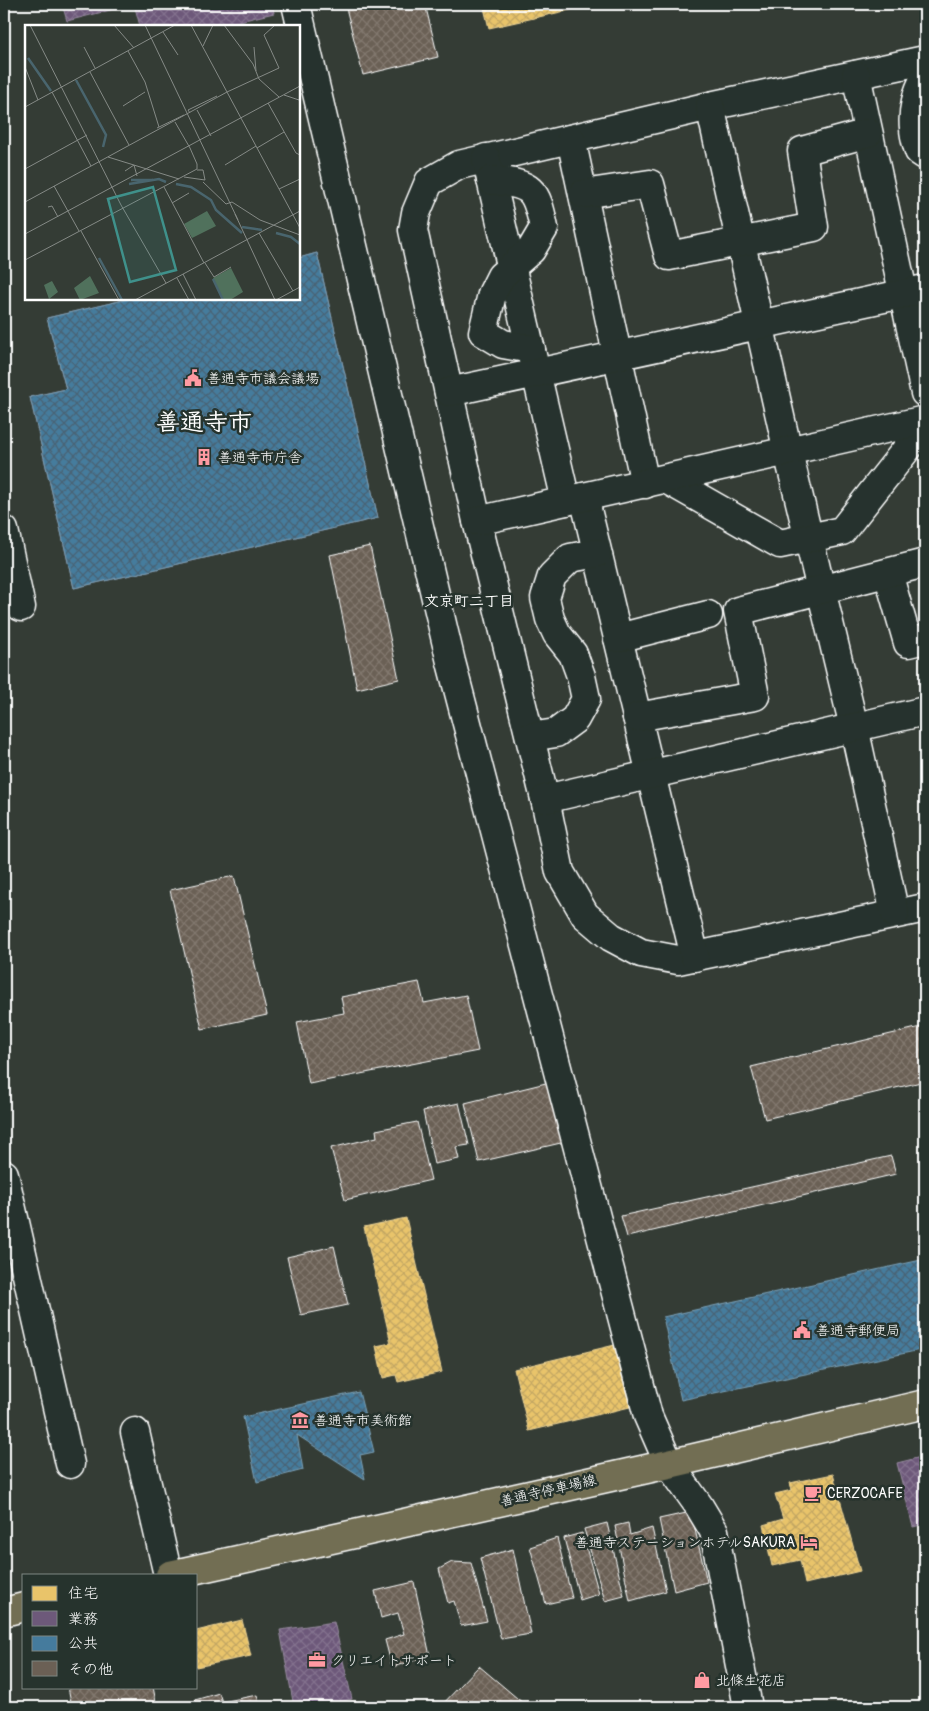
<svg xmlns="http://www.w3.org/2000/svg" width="929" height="1711" font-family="Pangolin,'Klee One',sans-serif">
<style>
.homes{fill:url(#homes-cross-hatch);stroke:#f0d697}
.offices{fill:url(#offices-cross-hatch);stroke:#998ba2}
.public{fill:url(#public-cross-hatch);stroke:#7da3ba}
.building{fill:url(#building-cross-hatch);stroke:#fff}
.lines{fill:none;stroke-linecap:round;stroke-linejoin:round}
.minor-casing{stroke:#fff;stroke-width:31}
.major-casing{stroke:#fff;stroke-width:31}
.minor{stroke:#26332d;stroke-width:28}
.major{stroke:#726e52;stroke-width:28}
.labels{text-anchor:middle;stroke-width:5;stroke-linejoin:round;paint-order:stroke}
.poi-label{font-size:14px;fill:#fff;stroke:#26332d;text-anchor:start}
.street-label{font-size:14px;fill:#fff;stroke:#26332d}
.neighbourhood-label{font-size:15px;font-weight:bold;fill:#fff;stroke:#26332d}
.town-label{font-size:24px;font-weight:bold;fill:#fff;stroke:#26332d}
.inset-river{fill:none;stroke:#49656e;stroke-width:2.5}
.inset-road{fill:none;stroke:#858a86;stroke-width:1}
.view{fill:#3f918b;fill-opacity:0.15;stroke:#3f918b;stroke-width:2.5}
.inset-edge{fill:none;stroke:#fff;stroke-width:2.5}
</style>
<defs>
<pattern id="homes-cross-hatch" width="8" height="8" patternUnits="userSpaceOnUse" patternTransform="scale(1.25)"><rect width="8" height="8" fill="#e9c46a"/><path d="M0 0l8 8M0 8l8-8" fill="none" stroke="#c2a662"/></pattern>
<pattern id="offices-cross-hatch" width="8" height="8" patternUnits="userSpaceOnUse" patternTransform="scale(1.25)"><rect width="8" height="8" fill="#6d597a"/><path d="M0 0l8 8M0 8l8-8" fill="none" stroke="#83728e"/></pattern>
<pattern id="public-cross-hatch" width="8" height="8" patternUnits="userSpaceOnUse" patternTransform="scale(1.25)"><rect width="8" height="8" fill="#457b9d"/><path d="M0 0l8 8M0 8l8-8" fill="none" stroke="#486474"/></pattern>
<pattern id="building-cross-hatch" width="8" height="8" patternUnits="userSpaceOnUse" patternTransform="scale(1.25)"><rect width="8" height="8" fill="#6b6055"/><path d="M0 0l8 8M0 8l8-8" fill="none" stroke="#81786e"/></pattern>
</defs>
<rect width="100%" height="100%" fill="#343c35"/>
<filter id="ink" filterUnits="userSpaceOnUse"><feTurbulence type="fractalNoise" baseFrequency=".02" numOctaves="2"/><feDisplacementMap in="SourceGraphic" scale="10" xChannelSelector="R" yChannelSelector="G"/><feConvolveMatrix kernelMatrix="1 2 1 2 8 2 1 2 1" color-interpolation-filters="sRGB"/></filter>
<g filter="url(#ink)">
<g class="homes">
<path d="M483,4H597L489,28Z"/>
<path d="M406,1218L442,1372L398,1382L396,1375L383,1378L376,1346L391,1343L364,1227Z"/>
<path d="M619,1344L634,1406L529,1431L514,1369Z"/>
<path d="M833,1474L860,1571L805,1584L800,1560L772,1566L763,1525L783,1519L775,1494L792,1490L790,1483Z"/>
<path d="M242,1620L251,1656L196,1667V1631Z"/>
</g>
<g class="offices">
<path d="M62,4H272L274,13L219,26H140L134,4L67,21Z"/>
<path d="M317,253L378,518L74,588L30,397L66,389L47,318L128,299H299V258Z"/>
<path d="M925,1456V1524L913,1527L897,1463Z"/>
<path d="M334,1622L352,1699L317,1707H294L280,1630Z"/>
</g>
<g class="public">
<path d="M317,253L378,518L74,588L30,397L66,389L47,318L128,299H299V258Z"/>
<path d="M921,1260L925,1281V1349L681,1400L663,1317Z"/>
<path d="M359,1392L374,1452L360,1455L365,1479L297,1435L303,1470L257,1482L243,1417Z"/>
</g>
<g class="building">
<path d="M345,4H425L438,57L363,75Z"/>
<path d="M370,546L399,679L357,689L330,555Z"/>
<path d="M234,876L267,1015L202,1029L170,890Z"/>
<path d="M419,982L424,1003L466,995L478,1051L309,1084L297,1022L344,1013L341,997Z"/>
<path d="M925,1026V1081L765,1119L751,1067Z"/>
<path d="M550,1082L565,1142L479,1162L465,1103Z"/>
<path d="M459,1103L469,1145L456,1147L459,1159L434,1164L423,1111Z"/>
<path d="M417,1122L431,1180L345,1200L331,1148L377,1137L376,1130Z"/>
<path d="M891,1156L896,1174L627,1237L621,1216Z"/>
<path d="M334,1246L348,1305L301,1315L287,1257Z"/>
<path d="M691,1512L707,1582L674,1591L659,1519Z"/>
<path d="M607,1523L624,1596L605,1601L584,1529Z"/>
<path d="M628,1523L630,1535L652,1528L666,1591L630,1601L615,1526Z"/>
<path d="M582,1533L599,1594L580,1600L564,1538Z"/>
<path d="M557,1538L572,1598L546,1604L530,1547Z"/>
<path d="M513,1549L531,1634L501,1639L480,1558Z"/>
<path d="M452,1562L471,1563L487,1621L461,1626L454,1601L448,1603L439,1569Z"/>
<path d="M414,1582L430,1656L392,1667L385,1640L404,1634L398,1613L381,1618L375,1591Z"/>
<path d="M479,1666L524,1704L520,1707H440Z"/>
<path d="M68,1687H153L157,1707H72Z"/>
<path d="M219,1693L222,1702L257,1695L260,1707H196L195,1700Z"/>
</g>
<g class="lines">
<g class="minor-casing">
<g id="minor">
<path d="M296,4L451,662L648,1416L669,1464L699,1506L714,1531L748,1707"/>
<path d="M925,60L710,106L459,165L429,182L416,213L413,230L477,521L545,799L560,872L585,915L611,937L641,953L678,960L925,908"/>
<path d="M856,75L925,393"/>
<path d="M925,78C917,92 912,111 914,128C914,136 917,144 919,151L925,155"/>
<path d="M710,106L788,452L854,727L895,914"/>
<path d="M571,139L645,484"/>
<path d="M486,158L566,501"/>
<path d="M491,180C532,184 536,188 544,228L531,250L501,276L492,294L483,332L503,344L531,349"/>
<path d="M583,194L650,184L669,256L814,227L802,151L868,133"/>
<path d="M449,392L925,289"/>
<path d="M666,479L780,544L842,531L925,426"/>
<path d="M584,497L695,957"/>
<path d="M477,521L925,420"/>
<path d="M4,530L21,607"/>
<path d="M888,573L908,643L925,639"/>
<path d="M618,638L708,615"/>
<path d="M637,717L755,696L738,611L925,563"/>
<path d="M530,737L556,733L575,719L586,699L581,676L573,654L557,634L550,619L545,598L552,576L570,558L597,553"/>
<path d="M545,799L925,711"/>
<path d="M4,1174L70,1464"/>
<path d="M135,1432L168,1575"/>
</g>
</g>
<g class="major-casing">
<g id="major">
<path d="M170,1575L669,1464L925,1404"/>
<path d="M4,1612L24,1607"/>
</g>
</g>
<use href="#minor" class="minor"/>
<use href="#major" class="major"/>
</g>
</g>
<defs>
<g id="civic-bare" transform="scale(1.35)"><path d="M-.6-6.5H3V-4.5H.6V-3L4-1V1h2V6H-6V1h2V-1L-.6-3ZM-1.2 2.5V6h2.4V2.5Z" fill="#ff9aa2" stroke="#26332d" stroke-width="2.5" paint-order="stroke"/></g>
<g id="building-bare" transform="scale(1.35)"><path d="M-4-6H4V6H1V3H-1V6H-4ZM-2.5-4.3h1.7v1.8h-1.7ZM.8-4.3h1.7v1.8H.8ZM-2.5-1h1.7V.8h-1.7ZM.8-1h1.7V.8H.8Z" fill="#ff9aa2" stroke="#26332d" stroke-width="2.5" paint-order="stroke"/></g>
<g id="museum-bare" transform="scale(1.35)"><path d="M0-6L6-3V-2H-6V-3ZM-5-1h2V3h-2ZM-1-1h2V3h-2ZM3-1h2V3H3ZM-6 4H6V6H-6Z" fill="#ff9aa2" stroke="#26332d" stroke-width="2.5" paint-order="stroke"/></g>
<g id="cafe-bare" transform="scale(1.35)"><path d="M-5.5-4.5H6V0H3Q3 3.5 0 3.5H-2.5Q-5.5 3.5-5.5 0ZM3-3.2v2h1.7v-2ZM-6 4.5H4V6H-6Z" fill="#ff9aa2" stroke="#26332d" stroke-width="2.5" paint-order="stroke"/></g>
<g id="hotel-bare" transform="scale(1.35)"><path d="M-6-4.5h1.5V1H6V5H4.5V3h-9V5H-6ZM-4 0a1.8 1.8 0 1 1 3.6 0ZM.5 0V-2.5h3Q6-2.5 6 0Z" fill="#ff9aa2" stroke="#26332d" stroke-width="2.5" paint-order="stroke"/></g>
<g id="office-bare" transform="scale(1.35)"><path d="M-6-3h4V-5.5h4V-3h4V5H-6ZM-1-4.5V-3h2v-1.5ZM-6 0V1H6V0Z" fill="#ff9aa2" stroke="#26332d" stroke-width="2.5" paint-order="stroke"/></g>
<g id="shop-bare" transform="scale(1.35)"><path d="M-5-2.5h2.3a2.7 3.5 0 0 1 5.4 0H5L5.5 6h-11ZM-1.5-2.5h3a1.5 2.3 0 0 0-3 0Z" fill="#ff9aa2" stroke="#26332d" stroke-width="2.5" paint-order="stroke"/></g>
</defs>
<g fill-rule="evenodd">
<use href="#civic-bare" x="193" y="378"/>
<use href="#building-bare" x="204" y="457"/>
<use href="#civic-bare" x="802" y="1330"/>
<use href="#museum-bare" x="300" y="1420"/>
<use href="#cafe-bare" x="813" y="1493"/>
<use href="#hotel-bare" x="809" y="1542"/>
<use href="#office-bare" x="317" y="1660"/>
<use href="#shop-bare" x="702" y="1680"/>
</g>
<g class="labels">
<g class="poi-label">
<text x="207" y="383">善通寺市議会議場</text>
<text x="218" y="462">善通寺市庁舎</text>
<text x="816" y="1335">善通寺郵便局</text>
<text x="314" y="1425">善通寺市美術館</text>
<text x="827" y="1498">CERZOCAFE</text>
<text x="795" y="1547" text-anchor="end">善通寺ステーションホテルSAKURA</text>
<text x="331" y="1665">クリエイトサポート</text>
<text x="716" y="1685">北條生花店</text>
</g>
<g class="street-label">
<text transform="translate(548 1490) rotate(-13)" y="5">善通寺停車場線</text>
</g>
<g class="neighbourhood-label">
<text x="469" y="606">文京町二丁目</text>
</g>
<g class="town-label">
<text x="204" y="430">善通寺市</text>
</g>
</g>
<g transform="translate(25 25)">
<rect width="275" height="275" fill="#343c35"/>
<path d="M182,186L191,201L167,213L159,199ZM206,243L218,267L205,275H198L188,253ZM65,251L74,268L55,275L49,263ZM27,256L33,267L24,274L19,260Z" fill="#50715c"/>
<path class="inset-river" d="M3,33L26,66M51,55L81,110L78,122M106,155H128M104,159L134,154L141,157M151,159L166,162L186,175L191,185L217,208M217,202L237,205M251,208L266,212L275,219M74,233L97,275M188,254L198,275"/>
<path class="inset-road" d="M5,0L96,180L141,258M89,0L109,23M120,0L213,195M166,0L275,203M199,0L228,39L234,54L254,72M138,7L153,30M178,21L188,0M59,22L70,43M229,22L231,46M103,26L120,57L134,102M0,42L13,75M65,47L104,120M27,67L66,141M202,67L254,43L239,10L250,0M259,70L274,75L275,72M243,78L271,128L275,130M98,81L120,67M0,82L150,0M172,85L186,111M165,88L163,85L192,71M150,97L165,123M132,103L159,90M165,123L172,139M232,123L259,107M83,132L154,154M200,140L231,121M0,144L62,110M100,146L109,140L112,151M159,152L180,155L178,145H172M178,157L201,179L207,177L235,195L275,210M29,161L54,206M139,162L179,238M254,164L275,154M0,177L202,67M147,178L164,168M23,182L27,181L33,192M210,189L250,275M56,206L94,275M234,208L268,266M0,209L275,61M0,235L172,144V139M180,238L189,252L206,242M158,249L171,275M152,253L164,275M110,275L275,186M251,275L275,262"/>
<path class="view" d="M128,162L151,245L105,257L83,174Z"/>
<rect width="275" height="275" class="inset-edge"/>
</g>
<rect width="929" height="1711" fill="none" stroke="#26332d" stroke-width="20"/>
<rect x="10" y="10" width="909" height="1691" fill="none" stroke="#fff" stroke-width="2" filter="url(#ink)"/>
<rect x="22" y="1574" width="175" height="115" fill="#26332d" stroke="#7d8581"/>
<rect x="32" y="1586" width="25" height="15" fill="#e9c46a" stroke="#7d8581"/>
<text x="68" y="1598" font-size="15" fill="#ffffff">住宅</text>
<rect x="32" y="1611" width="25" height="15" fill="#6d597a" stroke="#7d8581"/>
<text x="68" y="1624" font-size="15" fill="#ffffff">業務</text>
<rect x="32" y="1636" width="25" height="15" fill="#457b9d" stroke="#7d8581"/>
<text x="68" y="1648" font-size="15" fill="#ffffff">公共</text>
<rect x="32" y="1661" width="25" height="15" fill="#6b6055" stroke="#7d8581"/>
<text x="68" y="1674" font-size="15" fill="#ffffff">その他</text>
</svg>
